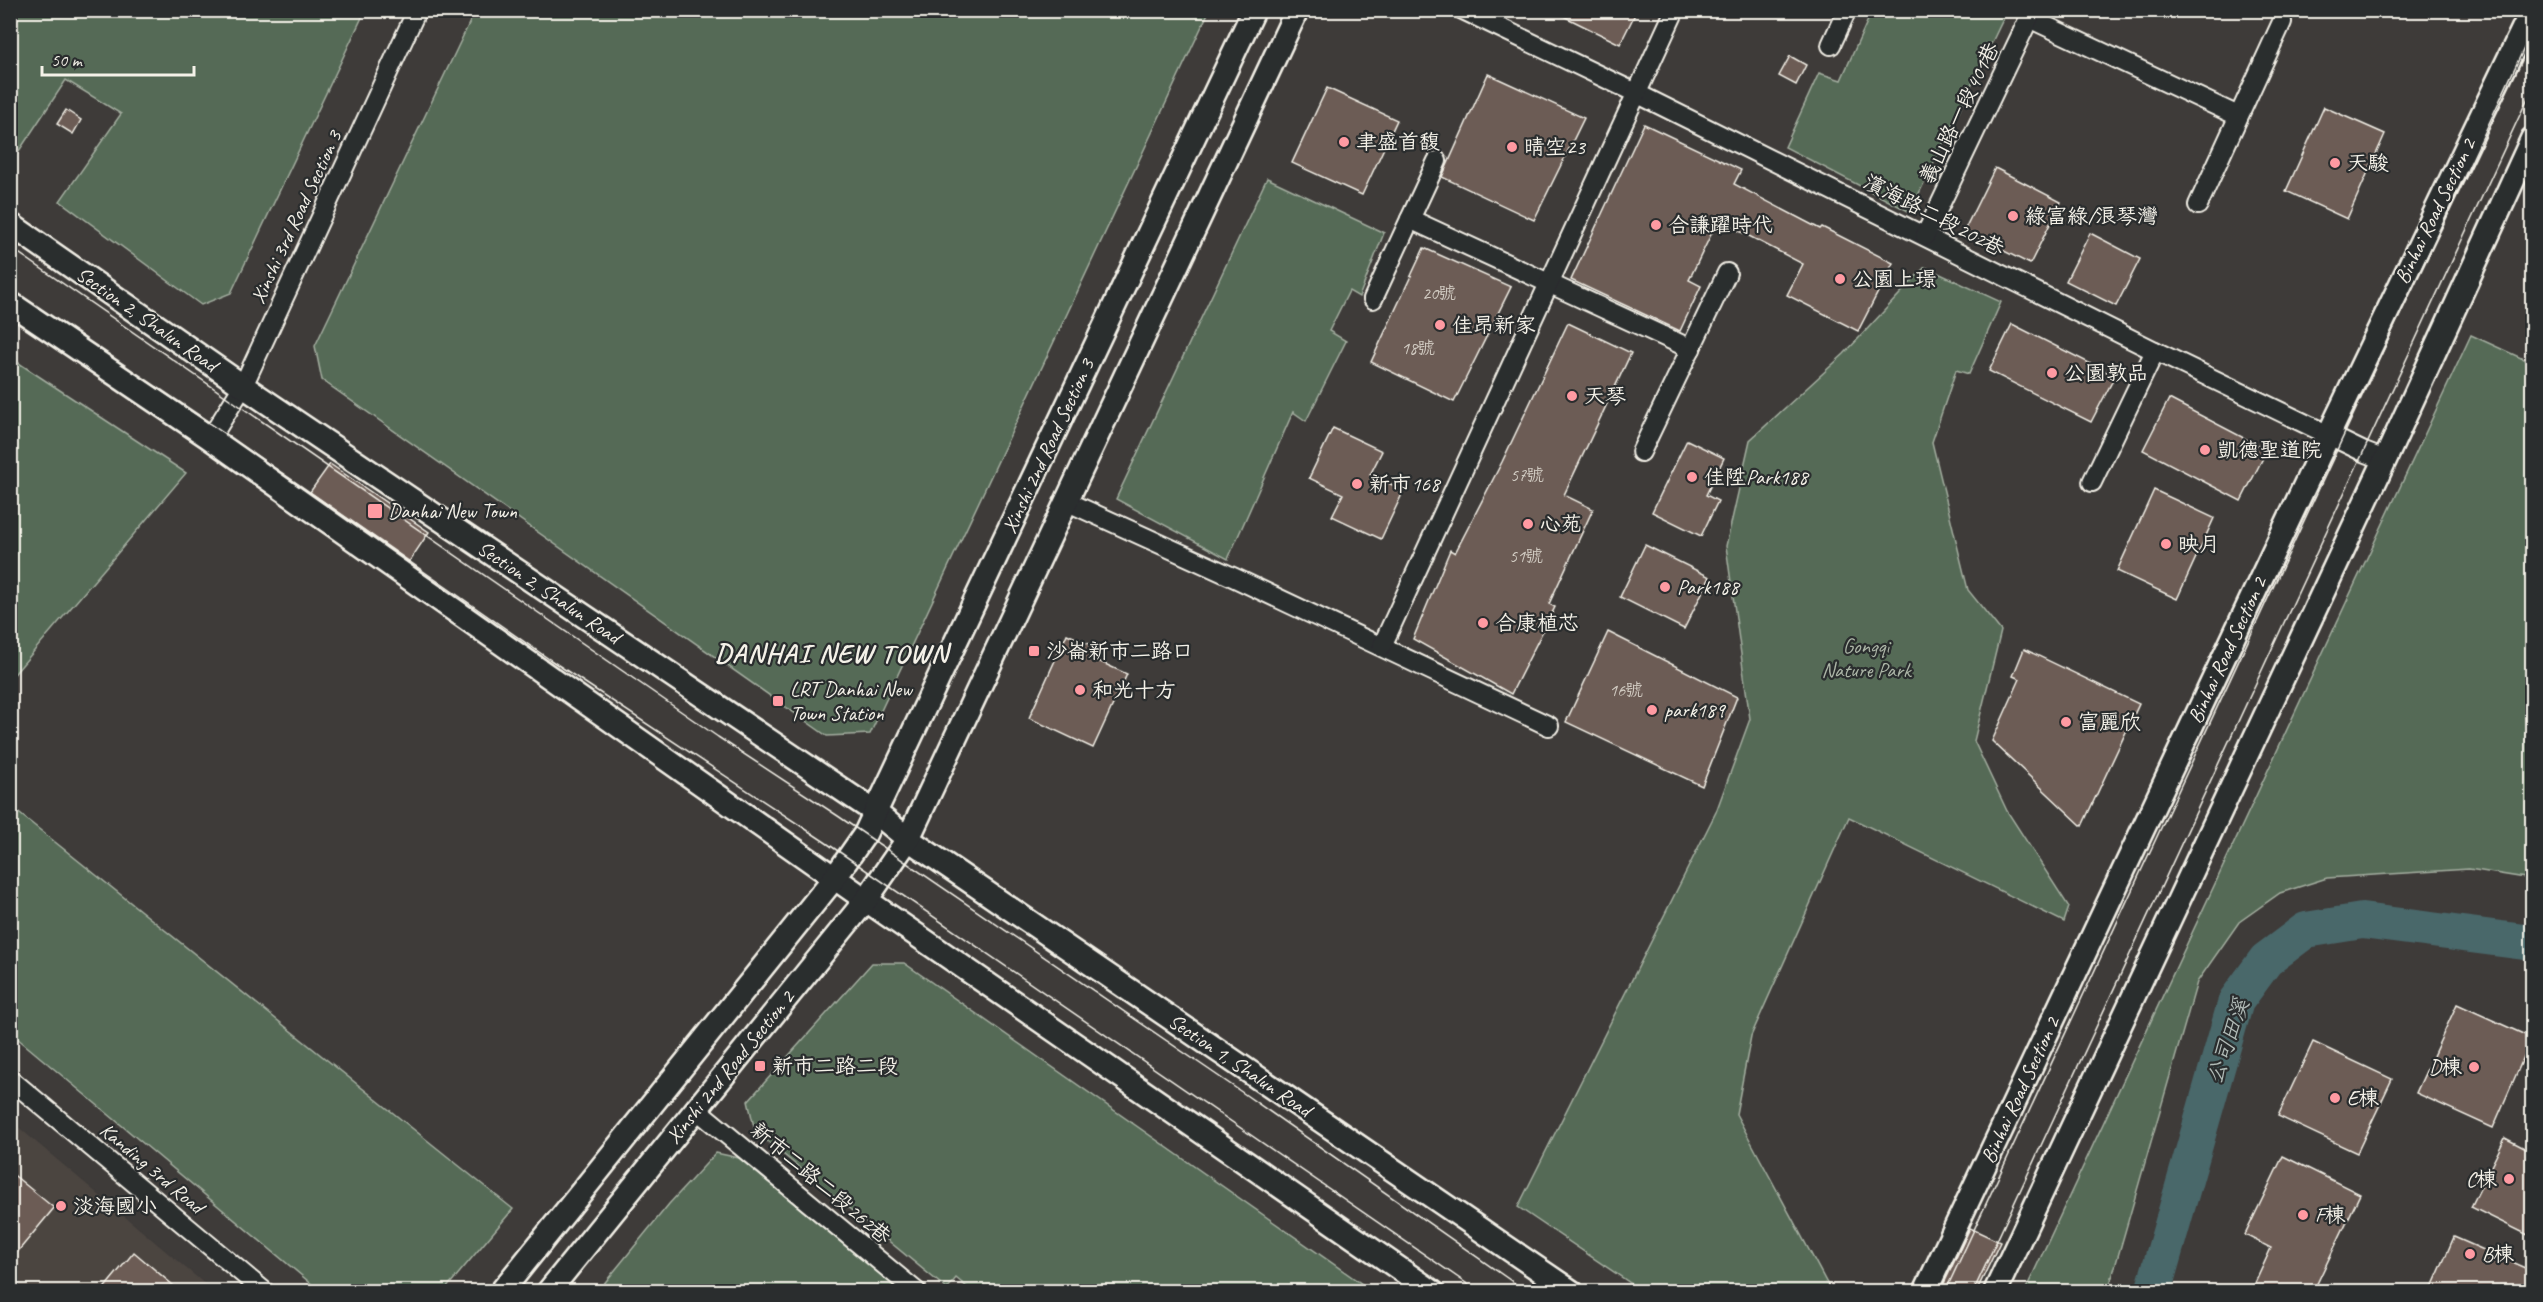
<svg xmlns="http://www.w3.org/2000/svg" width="2543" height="1302" font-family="Caveat,'LXGW WenKai TC',sans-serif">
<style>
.built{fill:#4c4541}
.green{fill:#556b57;stroke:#a4aea0;stroke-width:1.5}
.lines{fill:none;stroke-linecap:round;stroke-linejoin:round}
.river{stroke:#49676b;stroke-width:36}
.building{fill:#6c5b54;stroke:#f4f1e8;stroke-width:1.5}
.minor-casing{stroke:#f4f1e8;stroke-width:22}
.tertiary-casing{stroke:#f4f1e8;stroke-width:27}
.minor{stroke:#2a2d2e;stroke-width:18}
.tertiary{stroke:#2a2d2e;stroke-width:22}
.tram{stroke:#f4f1e8;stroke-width:1.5}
.poi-dot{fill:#ff9aa2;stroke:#2a2d2e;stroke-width:2}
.labels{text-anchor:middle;stroke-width:4.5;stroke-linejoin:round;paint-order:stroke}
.number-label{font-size:18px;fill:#d2ccc3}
.street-label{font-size:21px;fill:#f4f1e8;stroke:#2a2d2e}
.poi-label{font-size:21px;fill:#f4f1e8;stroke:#2a2d2e;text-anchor:start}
.park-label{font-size:21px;fill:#acb5a7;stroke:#2a2d2e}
.water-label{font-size:22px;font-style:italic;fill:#b0bab6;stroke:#2a2d2e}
.district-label{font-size:27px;font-weight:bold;letter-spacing:1.5px;fill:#f4f1e8;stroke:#2a2d2e}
</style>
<rect width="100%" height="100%" fill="#3e3b39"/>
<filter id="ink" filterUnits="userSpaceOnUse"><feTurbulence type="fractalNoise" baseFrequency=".0167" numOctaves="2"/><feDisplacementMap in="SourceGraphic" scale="12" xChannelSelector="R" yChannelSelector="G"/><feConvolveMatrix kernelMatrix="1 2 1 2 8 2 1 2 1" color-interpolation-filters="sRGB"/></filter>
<g filter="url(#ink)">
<path class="built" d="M11,1121L213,1291H11Z"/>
<g class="green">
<path d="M11,10L365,11L231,293L201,305L60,201L121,114L66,80L11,163Z"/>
<path d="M475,11H1209L870,734L827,736L322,380L315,346Z"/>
<path d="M1872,11H2007L1910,212L1785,147L1819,73L1841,80Z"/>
<path d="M1267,178L1384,233L1359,297L1349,291L1329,331L1346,341L1306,421L1293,412L1228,559L1116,499Z"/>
<path d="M1925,267L2001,302L1969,374L1956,370L1932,442L1968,590L2001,631L1974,741L2007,811L2069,907L2064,922L1849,817L1751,1036L1736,1114L1831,1291H1642L1518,1207L1716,812L1750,719L1726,546L1750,440L1844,354Z"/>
<path d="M2471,335L2532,363V879L2469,869L2327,878L2280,893L2239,922L2197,982L2108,1291H2025Z"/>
<path d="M11,358L186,473L11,678Z"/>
<path d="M10,806L513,1209L444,1291H320L11,1033Z"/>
<path d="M872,963H904L1372,1291L973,1292L956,1278L947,1289L755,1131L748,1101Z"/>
<path d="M716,1153L739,1158L901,1291H598L669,1204Z"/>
</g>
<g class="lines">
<path class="river" d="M2153,1292L2236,1001L2266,960L2306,930L2362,921L2532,943"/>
</g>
<g class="building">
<path d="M1551,10H1637L1620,44Z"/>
<path d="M1790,56L1806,65L1796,85L1779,76Z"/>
<path d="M1488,74L1584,118L1534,220L1442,177Z"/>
<path d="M1327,88L1397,120L1362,195L1292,163Z"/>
<path d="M2324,107L2385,134L2347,219L2286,191Z"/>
<path d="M66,110L81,120L73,134L57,124Z"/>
<path d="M1644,124L1741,170L1734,184L1820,229L1822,227L1893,263L1858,331L1787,295L1803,264L1718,220L1689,280L1701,286L1680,331L1571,280Z"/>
<path d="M1995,168L2061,202L2030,264L1964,231Z"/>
<path d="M2090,233L2140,259L2116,306L2066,281Z"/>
<path d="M1424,248L1511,287L1454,402L1371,362Z"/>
<path d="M1568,323L1631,353L1564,495L1593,509L1549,604L1555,607L1511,694L1413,639L1450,550L1455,553L1502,462Z"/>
<path d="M2012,324L2115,376L2091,422L1989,371Z"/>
<path d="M2169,399L2267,450L2241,501L2143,450Z"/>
<path d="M1333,428L1382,451L1370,475L1404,490L1381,539L1332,516L1343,494L1309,478Z"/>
<path d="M1687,440L1724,458L1706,495L1718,501L1701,536L1652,512Z"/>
<path d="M330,464L429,532L409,562L310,492Z"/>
<path d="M2154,490L2214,518L2177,599L2117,571Z"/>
<path d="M1645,545L1710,577L1684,629L1620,597Z"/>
<path d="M1608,632L1737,697L1702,786L1566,722Z"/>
<path d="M1067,634L1098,648L1094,659L1127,674L1093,748L1029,718Z"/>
<path d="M2024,649L2139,704L2082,826L1992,741L2020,679L2013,676Z"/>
<path d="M2457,1004L2532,1038L2493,1128L2416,1093Z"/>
<path d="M2313,1042L2392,1079L2357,1153L2278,1116Z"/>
<path d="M2505,1138L2532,1152V1237L2471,1207Z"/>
<path d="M2283,1156L2360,1194L2313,1292H2251L2271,1248L2245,1235Z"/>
<path d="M10,1172L54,1208L10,1261Z"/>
<path d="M1970,1228L2000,1242L1976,1292H1940Z"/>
<path d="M2454,1237L2532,1271V1283L2529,1292H2430Z"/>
<path d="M134,1252L181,1292H101Z"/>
</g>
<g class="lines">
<g class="minor-casing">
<g id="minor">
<path d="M1463,10L1636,93L2155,351L2364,452L2385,460"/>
<path d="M2029,18L2238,116"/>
<path d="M1831,45L1847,10"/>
<path d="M2198,205L2282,22"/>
<path d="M1410,219L1691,349"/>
<path d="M1925,236L2033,10"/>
<path d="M1373,299L1437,161"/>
<path d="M207,436L217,428L243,386L417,10"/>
<path d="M1641,452L1727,273"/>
<path d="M2092,482L2155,351"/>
<path d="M1068,502L1235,578L1549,726"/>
<path d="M1382,646L1675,10"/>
<path d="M10,1079L265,1292"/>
<path d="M696,1109L917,1292"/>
</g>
</g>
<g class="tertiary-casing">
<g id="tertiary">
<path d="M10,224L243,386L875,812L908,839L1572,1292"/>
<path d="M10,303L207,436L866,900L1433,1292"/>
<path d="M501,1292L835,877L865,834L1254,10"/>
<path d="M548,1292L866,900L908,839L1297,10"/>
<path d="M1925,1292L2329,434L2532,10"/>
<path d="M1995,1292L2385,460L2532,139"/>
</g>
</g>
<use href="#minor" class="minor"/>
<use href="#tertiary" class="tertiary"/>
<g class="tram">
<path d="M10,247L718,737L838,816L1243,1093L1527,1292"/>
<path d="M10,288L294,481L549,659L825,842L1479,1292"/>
<path d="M1945,1292L2532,31"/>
<path d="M1973,1292L2532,89"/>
</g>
</g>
</g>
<g class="poi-dot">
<circle cx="1344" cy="142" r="6"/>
<circle cx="1512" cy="147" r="6"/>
<circle cx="2335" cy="163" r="6"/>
<circle cx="2013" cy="216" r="6"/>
<circle cx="1656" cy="225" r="6"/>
<circle cx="1840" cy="279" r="6"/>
<circle cx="1440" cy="325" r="6"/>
<circle cx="2052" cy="373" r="6"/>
<circle cx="1572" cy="396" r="6"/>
<circle cx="2205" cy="450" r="6"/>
<circle cx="1692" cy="477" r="6"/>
<circle cx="1357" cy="484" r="6"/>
<rect x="367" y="503" width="16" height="16" rx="3"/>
<circle cx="1528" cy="524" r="6"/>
<circle cx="2166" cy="544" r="6"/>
<circle cx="1665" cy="587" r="6"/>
<circle cx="1483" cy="623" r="6"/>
<rect x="1028" y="645" width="12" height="12" rx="3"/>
<circle cx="1080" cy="690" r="6"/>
<rect x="772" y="695" width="12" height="12" rx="3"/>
<circle cx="1652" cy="710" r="6"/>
<circle cx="2066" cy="722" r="6"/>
<rect x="754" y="1060" width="12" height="12" rx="3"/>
<circle cx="2474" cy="1067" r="6"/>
<circle cx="2335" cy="1098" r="6"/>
<circle cx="2509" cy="1179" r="6"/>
<circle cx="61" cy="1206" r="6"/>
<circle cx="2303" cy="1215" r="6"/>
<circle cx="2470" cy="1254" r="6"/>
</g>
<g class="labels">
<g class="number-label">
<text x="1439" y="299">20號</text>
<text x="1418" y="354">18號</text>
<text x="1527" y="481">57號</text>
<text x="1526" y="562">51號</text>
<text x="1626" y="696">16號</text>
</g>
<g class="street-label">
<text transform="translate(1959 113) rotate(-64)" y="7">義山路一段401巷</text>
<text transform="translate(2435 211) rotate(-64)" y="7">Binhai Road Section 2</text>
<text transform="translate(1934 215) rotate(27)" y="7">濱海路二段202巷</text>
<text transform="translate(296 217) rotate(-65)" y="7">Xinshi 3rd Road Section 3</text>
<text transform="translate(147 319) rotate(35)" y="7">Section 2, Shalun Road</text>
<text transform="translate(1048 446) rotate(-65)" y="7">Xinshi 2nd Road Section 3</text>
<text transform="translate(549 592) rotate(34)" y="7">Section 2, Shalun Road</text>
<text transform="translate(2227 650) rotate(-65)" y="7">Binhai Road Section 2</text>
<text transform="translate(1240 1065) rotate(34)" y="7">Section 1, Shalun Road</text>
<text transform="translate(730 1067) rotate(-51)" y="7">Xinshi 2nd Road Section 2</text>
<text transform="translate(2020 1090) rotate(-65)" y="7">Binhai Road Section 2</text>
<text transform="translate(152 1168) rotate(40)" y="7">Kanding 3rd Road</text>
<text transform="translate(821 1183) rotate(40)" y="7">新市二路二段262巷</text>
</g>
<g class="poi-label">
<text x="1356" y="149">聿盛首馥</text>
<text x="1524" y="154">晴空23</text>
<text x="2347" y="170">天駿</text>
<text x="2025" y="223">綠富綠/浪琴灣</text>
<text x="1668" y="232">合謙躍時代</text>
<text x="1852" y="286">公園上璟</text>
<text x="1452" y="332">佳昂新家</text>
<text x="2064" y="380">公園敦品</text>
<text x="1584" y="403">天琴</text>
<text x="2217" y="457">凱德聖道院</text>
<text x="1704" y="484">佳陞Park188</text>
<text x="1369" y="491">新市168</text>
<text x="388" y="518">Danhai New Town</text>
<text x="1540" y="531">心苑</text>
<text x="2178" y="551">映月</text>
<text x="1677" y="594">Park188</text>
<text x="1495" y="630">合康植芯</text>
<text x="1046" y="658">沙崙新市二路口</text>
<text x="790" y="696">LRT Danhai New<tspan x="790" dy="24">Town Station</tspan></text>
<text x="1092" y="697">和光十方</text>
<text x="1664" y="717">park189</text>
<text x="2078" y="729">富麗欣</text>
<text x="772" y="1073">新市二路二段</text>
<text x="2462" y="1074" text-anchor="end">D棟</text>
<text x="2347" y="1105">E棟</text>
<text x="2497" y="1186" text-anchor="end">C棟</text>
<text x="73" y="1213">淡海國小</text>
<text x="2315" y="1222">F棟</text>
<text x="2482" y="1261">B棟</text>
</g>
<g class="park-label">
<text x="1866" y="653">Gongqi<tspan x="1866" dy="24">Nature Park</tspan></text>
</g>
<g class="water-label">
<text transform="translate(2227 1041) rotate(-71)" y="8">公司田溪</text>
</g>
<g class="district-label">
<text x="832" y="662">DANHAI NEW TOWN</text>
</g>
</g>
<rect width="2543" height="1302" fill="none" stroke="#2a2d2e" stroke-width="36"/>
<rect x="18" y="18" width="2507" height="1266" fill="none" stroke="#f4f1e8" stroke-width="2" filter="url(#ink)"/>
<path d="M42 66v9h152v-9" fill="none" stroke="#f4f1e8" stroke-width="3"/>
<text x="51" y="66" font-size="18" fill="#f4f1e8" stroke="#2a2d2e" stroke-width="4.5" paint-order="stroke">50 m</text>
</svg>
